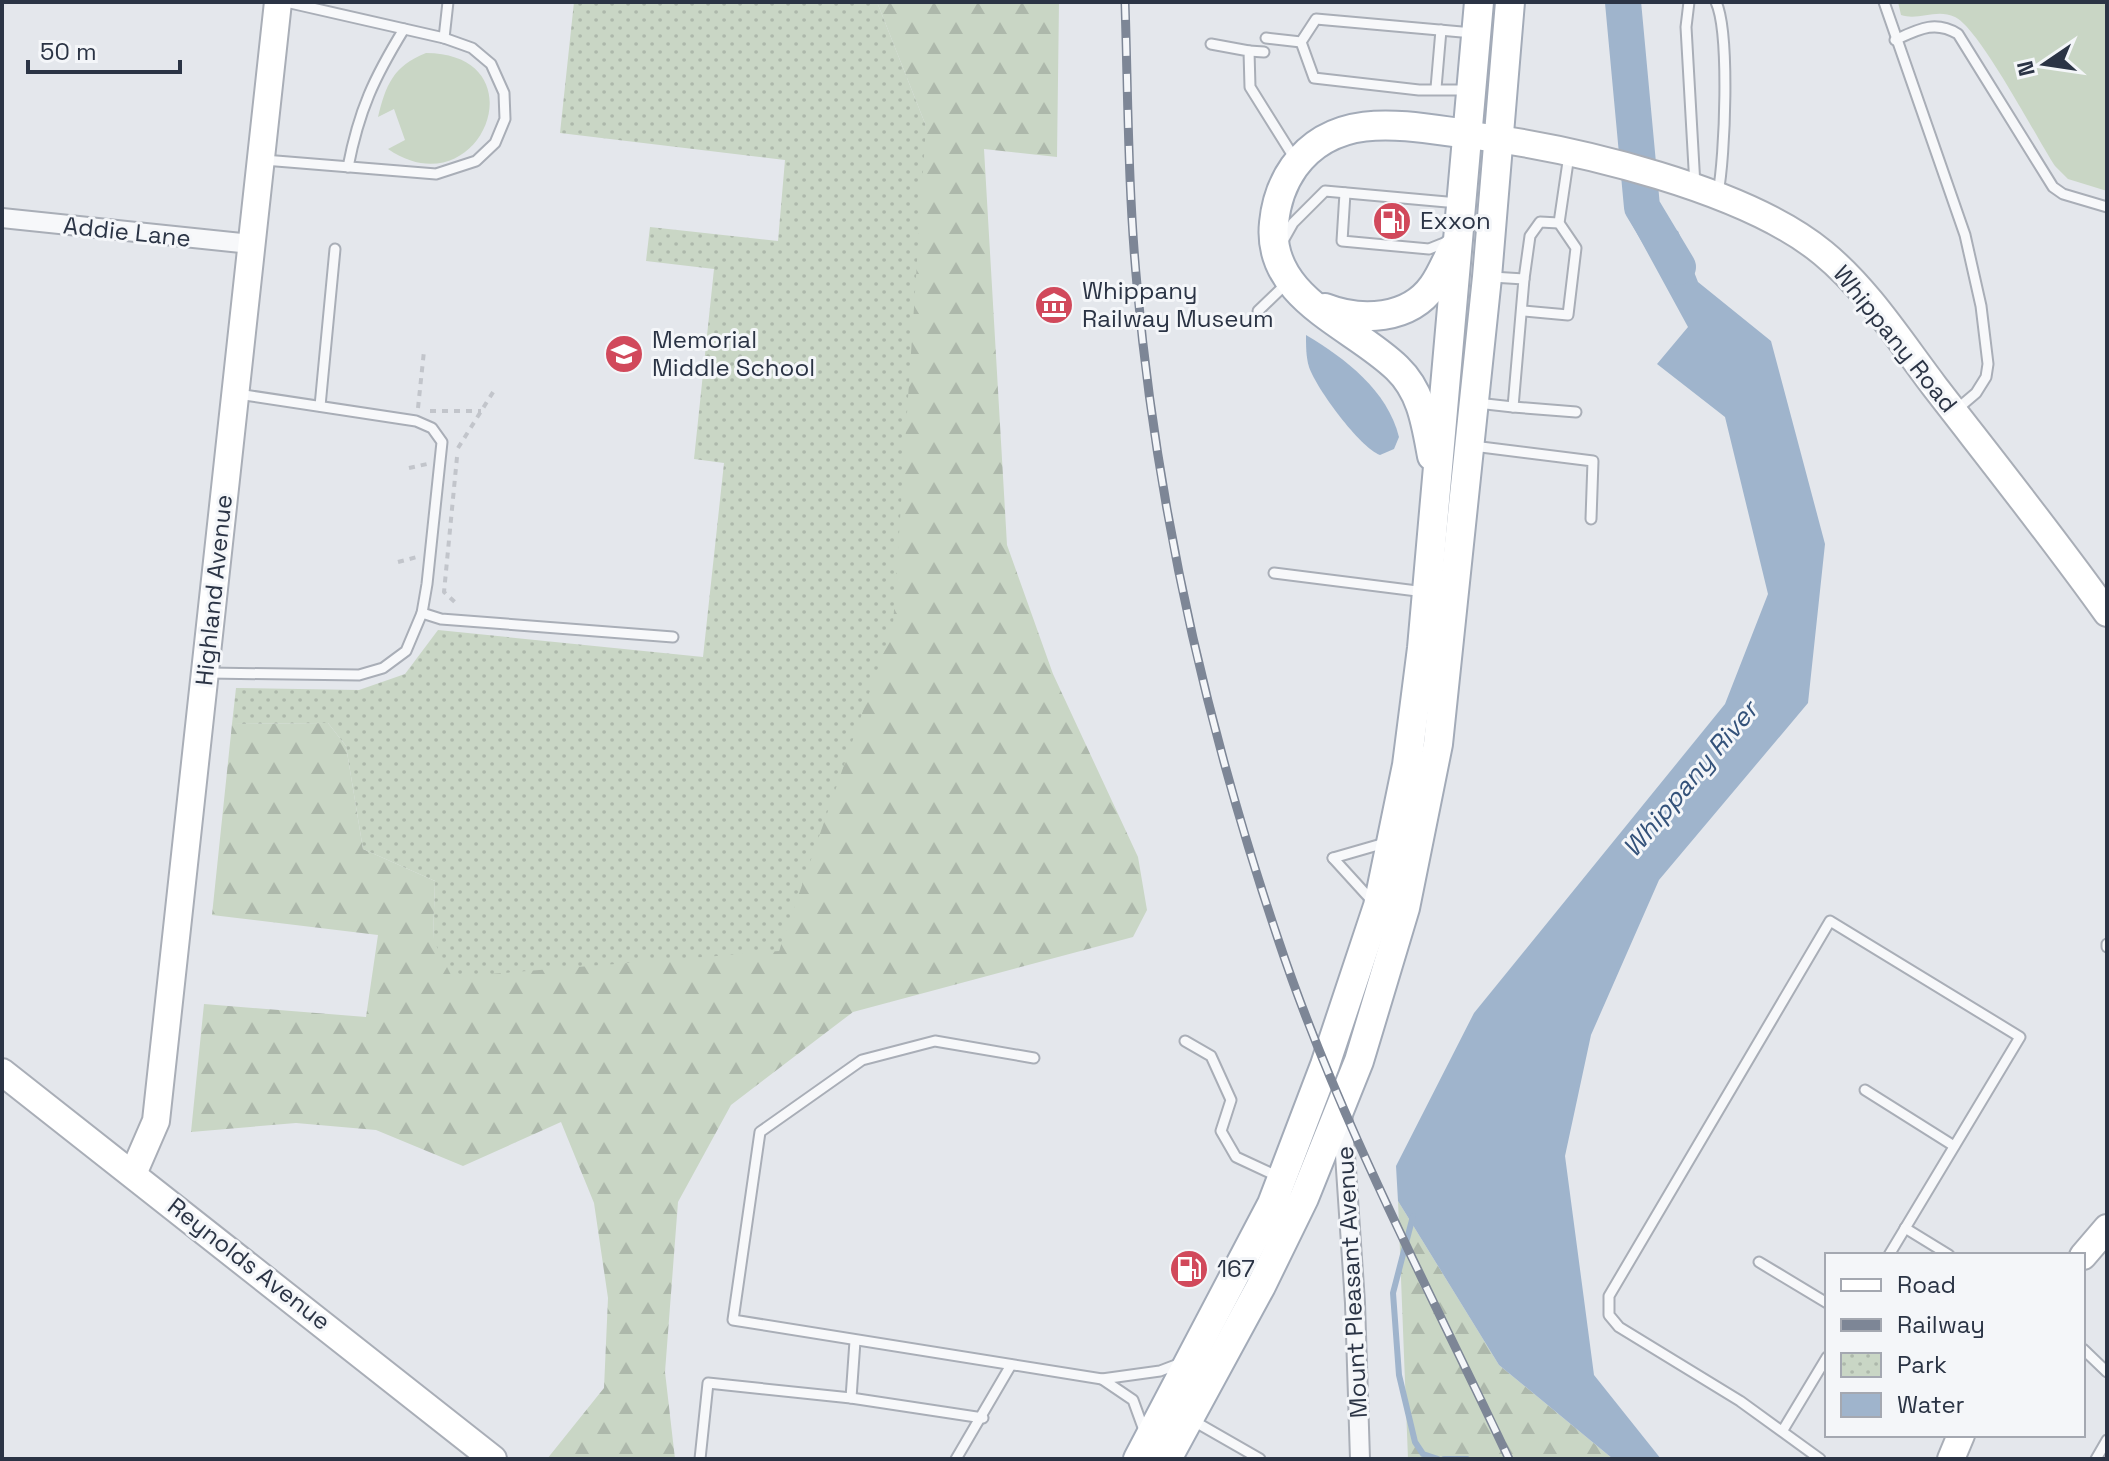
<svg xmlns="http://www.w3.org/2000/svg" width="2109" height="1461" font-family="'Space Grotesk',sans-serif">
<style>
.grass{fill:#c9d6c5}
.forest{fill:url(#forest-firs)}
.park{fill:url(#park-dots)}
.water{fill:#9fb4cc}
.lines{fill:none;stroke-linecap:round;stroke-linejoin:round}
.stream{stroke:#9fb4cc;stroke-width:6}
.river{stroke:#9fb4cc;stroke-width:36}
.lane-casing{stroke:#a9aeb7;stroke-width:13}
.street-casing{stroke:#a9aeb7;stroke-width:22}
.secondary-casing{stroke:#a9aeb7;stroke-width:30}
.primary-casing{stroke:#a3abb8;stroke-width:32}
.path{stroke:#c2c5cb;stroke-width:4;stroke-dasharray:6 6;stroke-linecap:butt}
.lane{stroke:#f7f8fa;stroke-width:9}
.street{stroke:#f7f8fa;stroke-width:18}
.secondary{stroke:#fff;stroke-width:26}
.primary{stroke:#fff;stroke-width:28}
.rail-casing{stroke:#7d8696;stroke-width:9}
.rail{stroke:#f4f6f9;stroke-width:6;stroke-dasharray:18;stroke-linecap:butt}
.labels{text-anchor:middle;stroke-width:6;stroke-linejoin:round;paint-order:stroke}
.poi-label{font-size:24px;fill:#2b3445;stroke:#f4f6f9;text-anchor:start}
.street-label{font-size:24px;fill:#2b3445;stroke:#f4f6f9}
.water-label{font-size:26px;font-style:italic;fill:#34527a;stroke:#f4f6f9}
</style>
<defs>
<pattern id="forest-firs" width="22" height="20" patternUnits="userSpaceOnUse" patternTransform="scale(2)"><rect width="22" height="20" fill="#c9d6c5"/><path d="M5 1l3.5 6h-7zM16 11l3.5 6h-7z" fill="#adb8ab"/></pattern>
<pattern id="park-dots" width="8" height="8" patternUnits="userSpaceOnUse" patternTransform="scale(2)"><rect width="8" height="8" fill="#c9d6c5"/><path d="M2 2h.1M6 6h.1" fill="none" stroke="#adb8ab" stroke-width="1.8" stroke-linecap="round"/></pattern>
</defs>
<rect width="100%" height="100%" fill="#e4e7ec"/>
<g class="grass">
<path d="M1898,2H2107V191L2068,179L2055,166C2036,137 1980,29 1955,17C1936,8 1919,21 1901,15Z"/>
<path d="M426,53C543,54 480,212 388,149L405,140L394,109L378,117C386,85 393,66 426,53Z"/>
</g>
<g class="forest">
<path d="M877,2H1059L1057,157L984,149L1007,545L1053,674L1138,857L1147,910L1133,937L853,1012L731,1105L678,1202L665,1372L675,1459H547L604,1388L608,1298L594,1203L561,1122L463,1166L376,1130L296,1123L191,1132L204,1004L366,1017L378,935L212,915L232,724L328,723L346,746L363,849L435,881L433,939L779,951L926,126Z"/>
<path d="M1398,1201L1499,1365L1613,1459H1408Z"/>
</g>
<path class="park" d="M574,2H877L926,126L893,625L779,951L452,977L433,939L435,881L363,849L346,746L328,723L232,724L236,688L359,690L405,674L438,630L703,657L724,463L694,459L714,269L646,261L650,227L778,241L785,160L560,133Z"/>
<g class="water">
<path d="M1628,217L1678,231L1698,282L1771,341L1825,544L1808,703L1659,880L1591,1035L1565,1156L1594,1375L1661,1459H1613L1499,1365L1398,1201L1396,1166L1474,1013L1725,704L1768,594L1725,417L1657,364L1688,327Z"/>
<path d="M1306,335C1346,359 1387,390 1399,437L1394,449L1380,455C1360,448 1316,388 1309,367C1306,357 1306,346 1306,335Z"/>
</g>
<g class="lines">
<g class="stream">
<path d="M1413,1216L1393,1293L1399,1375L1415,1442L1423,1454L1438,1459"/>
<path d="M1444,1459H1467"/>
</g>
<path class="river" d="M1623,2L1642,207L1678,267"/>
<g class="lane-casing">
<g id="lane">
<path d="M1689,2L1686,27L1695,186"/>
<path d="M1716,2C1730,33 1725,157 1718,193"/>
<path d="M1884,2L1965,235L1981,306L1988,364L1986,377L1976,393L1956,410"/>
<path d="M444,38L448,2"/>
<path d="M1266,38L1301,42L1316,19L1473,33"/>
<path d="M1895,40C1919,29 1935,20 1958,34L2053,187L2063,194L2107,207"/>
<path d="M1301,42L1314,78L1419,90H1468"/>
<path d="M1211,44L1249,51L1250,87L1295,159"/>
<path d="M1249,51L1264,52"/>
<path d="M1436,88L1441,30"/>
<path d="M264,160L436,174L476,161L495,143L505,119L504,93L491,64L472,48L444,38L286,2"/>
<path d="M348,167C359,110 374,78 404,29"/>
<path d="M1345,193L1342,241L1429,249L1449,241"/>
<path d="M1284,239L1293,223L1325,191L1458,203"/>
<path d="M1524,279L1530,236L1540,222L1559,223"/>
<path d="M1258,311L1287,283"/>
<path d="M1523,311L1568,315L1576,248L1559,223L1569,155"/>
<path d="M1477,403L1513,407L1524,279L1492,277"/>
<path d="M320,406L335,249"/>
<path d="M1513,407L1576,412"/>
<path d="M1473,446L1593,461L1591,519"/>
<path d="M1274,573L1425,592"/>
<path d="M422,613L441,619L673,637"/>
<path d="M208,673L359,675L383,668L406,651L422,613L427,584L442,442L432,428L416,421L238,394"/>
<path d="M1333,858L1374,903"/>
<path d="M1333,858L1385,843"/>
<path d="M2107,944V947"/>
<path d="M1185,1041L1211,1056L1231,1100L1221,1131L1236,1157L1279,1177"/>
<path d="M1034,1058L935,1041L862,1060L760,1132L733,1320L1102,1379"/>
<path d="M1865,1090L1954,1146"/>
<path d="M1905,1228L1949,1255"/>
<path d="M1759,1262L1827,1303"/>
<path d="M2083,1349L2107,1372"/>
<path d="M851,1398L983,1418"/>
<path d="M1192,1420L1260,1459"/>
<path d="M1783,1430L1827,1357"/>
<path d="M1145,1433L1133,1400L1102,1379L1160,1371L1181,1363"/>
<path d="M700,1459L708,1383L851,1398L855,1341"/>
<path d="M956,1459L1011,1365"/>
<path d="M1820,1459L1740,1401L1619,1327L1609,1315V1296L1830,921L2020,1037L1889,1255"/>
<path d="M2096,1459L2107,1440"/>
</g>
</g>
<g class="street-casing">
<g id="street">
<path d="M2,218L251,244"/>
<path d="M1342,1110L1355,1303L1360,1459"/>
</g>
</g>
<g class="secondary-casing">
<g id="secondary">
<path d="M1477,136C1576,149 1746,189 1823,253C1868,290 1900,341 1935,387C1993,462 2052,536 2107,613"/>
<path d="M2,1072L493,1459"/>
<path d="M133,1174L156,1121L278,2"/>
<path d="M2083,1256L2107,1228"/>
<path d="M1951,1459L1961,1435"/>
</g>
</g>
<g class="primary-casing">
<g id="primary">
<path d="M1325,308C1361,322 1409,320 1433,286C1441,275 1447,260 1453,248"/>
<path d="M1432,456C1426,424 1422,392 1397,368C1353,325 1266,298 1274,223C1276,202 1282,184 1294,167C1336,109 1406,126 1467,134"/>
<path d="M1138,1459L1272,1204L1325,1065L1378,906L1407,765L1422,648L1479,2"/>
<path d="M1167,1459L1261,1286L1304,1198L1359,1061L1405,908L1438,744L1487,277L1510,2"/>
</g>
</g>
<g class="path">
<path d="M418,408L424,351"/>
<path d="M430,411H481"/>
<path d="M458,448L495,389"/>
<path d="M457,457L444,592L458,605"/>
<path d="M409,468L427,464"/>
<path d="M398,562L417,557"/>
</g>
<use href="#lane" class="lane"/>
<use href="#street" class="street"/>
<use href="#secondary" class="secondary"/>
<use href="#primary" class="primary"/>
<g class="rail-casing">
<path id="rail" d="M1125,2C1128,96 1128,191 1137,285C1157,509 1207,729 1279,942C1339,1121 1429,1289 1509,1459"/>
</g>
<use href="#rail" class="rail"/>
</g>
<defs>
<g id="fuel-disc" transform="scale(2)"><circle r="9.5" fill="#d1495b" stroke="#f4f6f9"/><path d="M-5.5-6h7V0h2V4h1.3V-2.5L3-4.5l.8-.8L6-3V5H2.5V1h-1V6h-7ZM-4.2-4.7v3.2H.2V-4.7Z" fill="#fff"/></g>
<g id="museum-disc" transform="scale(2)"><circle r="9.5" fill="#d1495b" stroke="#f4f6f9"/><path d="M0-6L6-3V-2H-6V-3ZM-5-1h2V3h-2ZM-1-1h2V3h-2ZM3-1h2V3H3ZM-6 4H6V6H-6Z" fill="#fff"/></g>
<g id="school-disc" transform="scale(2)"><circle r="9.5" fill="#d1495b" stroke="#f4f6f9"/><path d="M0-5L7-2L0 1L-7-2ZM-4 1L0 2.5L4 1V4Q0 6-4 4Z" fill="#fff"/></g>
</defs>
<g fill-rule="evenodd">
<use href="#fuel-disc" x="1392" y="221"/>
<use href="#museum-disc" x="1054" y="305"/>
<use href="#school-disc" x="624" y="354"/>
<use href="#fuel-disc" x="1189" y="1269"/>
</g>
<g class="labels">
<g class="poi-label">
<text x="1420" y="229">Exxon</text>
<text x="1082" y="299">Whippany<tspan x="1082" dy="28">Railway Museum</tspan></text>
<text x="652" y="348">Memorial<tspan x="652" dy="28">Middle School</tspan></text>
<text x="1217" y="1277">167</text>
</g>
<g class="street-label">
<text transform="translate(127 232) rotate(6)" y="8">Addie Lane</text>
<text transform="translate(1895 339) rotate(51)" y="8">Whippany Road</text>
<text transform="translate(214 590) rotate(-84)" y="8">Highland Avenue</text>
<text transform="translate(249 1264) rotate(38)" y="8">Reynolds Avenue</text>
<text transform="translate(1352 1282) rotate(-93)" y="8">Mount Pleasant Avenue</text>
</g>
<g class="water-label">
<text transform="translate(1690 779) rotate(-50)" y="9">Whippany River</text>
</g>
</g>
<rect width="2109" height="1461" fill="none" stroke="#2b3445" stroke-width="8"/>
<rect x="1825" y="1253" width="260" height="184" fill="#f4f6f9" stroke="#a4a8b1" stroke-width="2"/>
<rect x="1841" y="1279" width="40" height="12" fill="#ffffff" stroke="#a4a8b1" stroke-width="2"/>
<text x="1897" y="1293" font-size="24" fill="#2b3445">Road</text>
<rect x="1841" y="1319" width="40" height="12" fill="#7d8696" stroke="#a4a8b1" stroke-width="2"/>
<text x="1897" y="1333" font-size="24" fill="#2b3445">Railway</text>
<rect x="1841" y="1353" width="40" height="24" fill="url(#park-dots)" stroke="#a4a8b1" stroke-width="2"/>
<text x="1897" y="1373" font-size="24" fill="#2b3445">Park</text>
<rect x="1841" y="1393" width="40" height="24" fill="#9fb4cc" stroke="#a4a8b1" stroke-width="2"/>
<text x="1897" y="1413" font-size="24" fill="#2b3445">Water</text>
<g transform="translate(2045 64) rotate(257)" stroke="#f4f6f9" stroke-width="6" paint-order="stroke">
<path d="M0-6L14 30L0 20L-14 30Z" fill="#2b3445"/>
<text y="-12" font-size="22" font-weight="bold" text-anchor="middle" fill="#2b3445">N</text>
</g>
<path d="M28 60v12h152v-12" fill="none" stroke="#2b3445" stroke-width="4"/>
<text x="40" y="60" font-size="24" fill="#2b3445" stroke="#f4f6f9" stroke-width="6" paint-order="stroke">50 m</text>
</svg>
